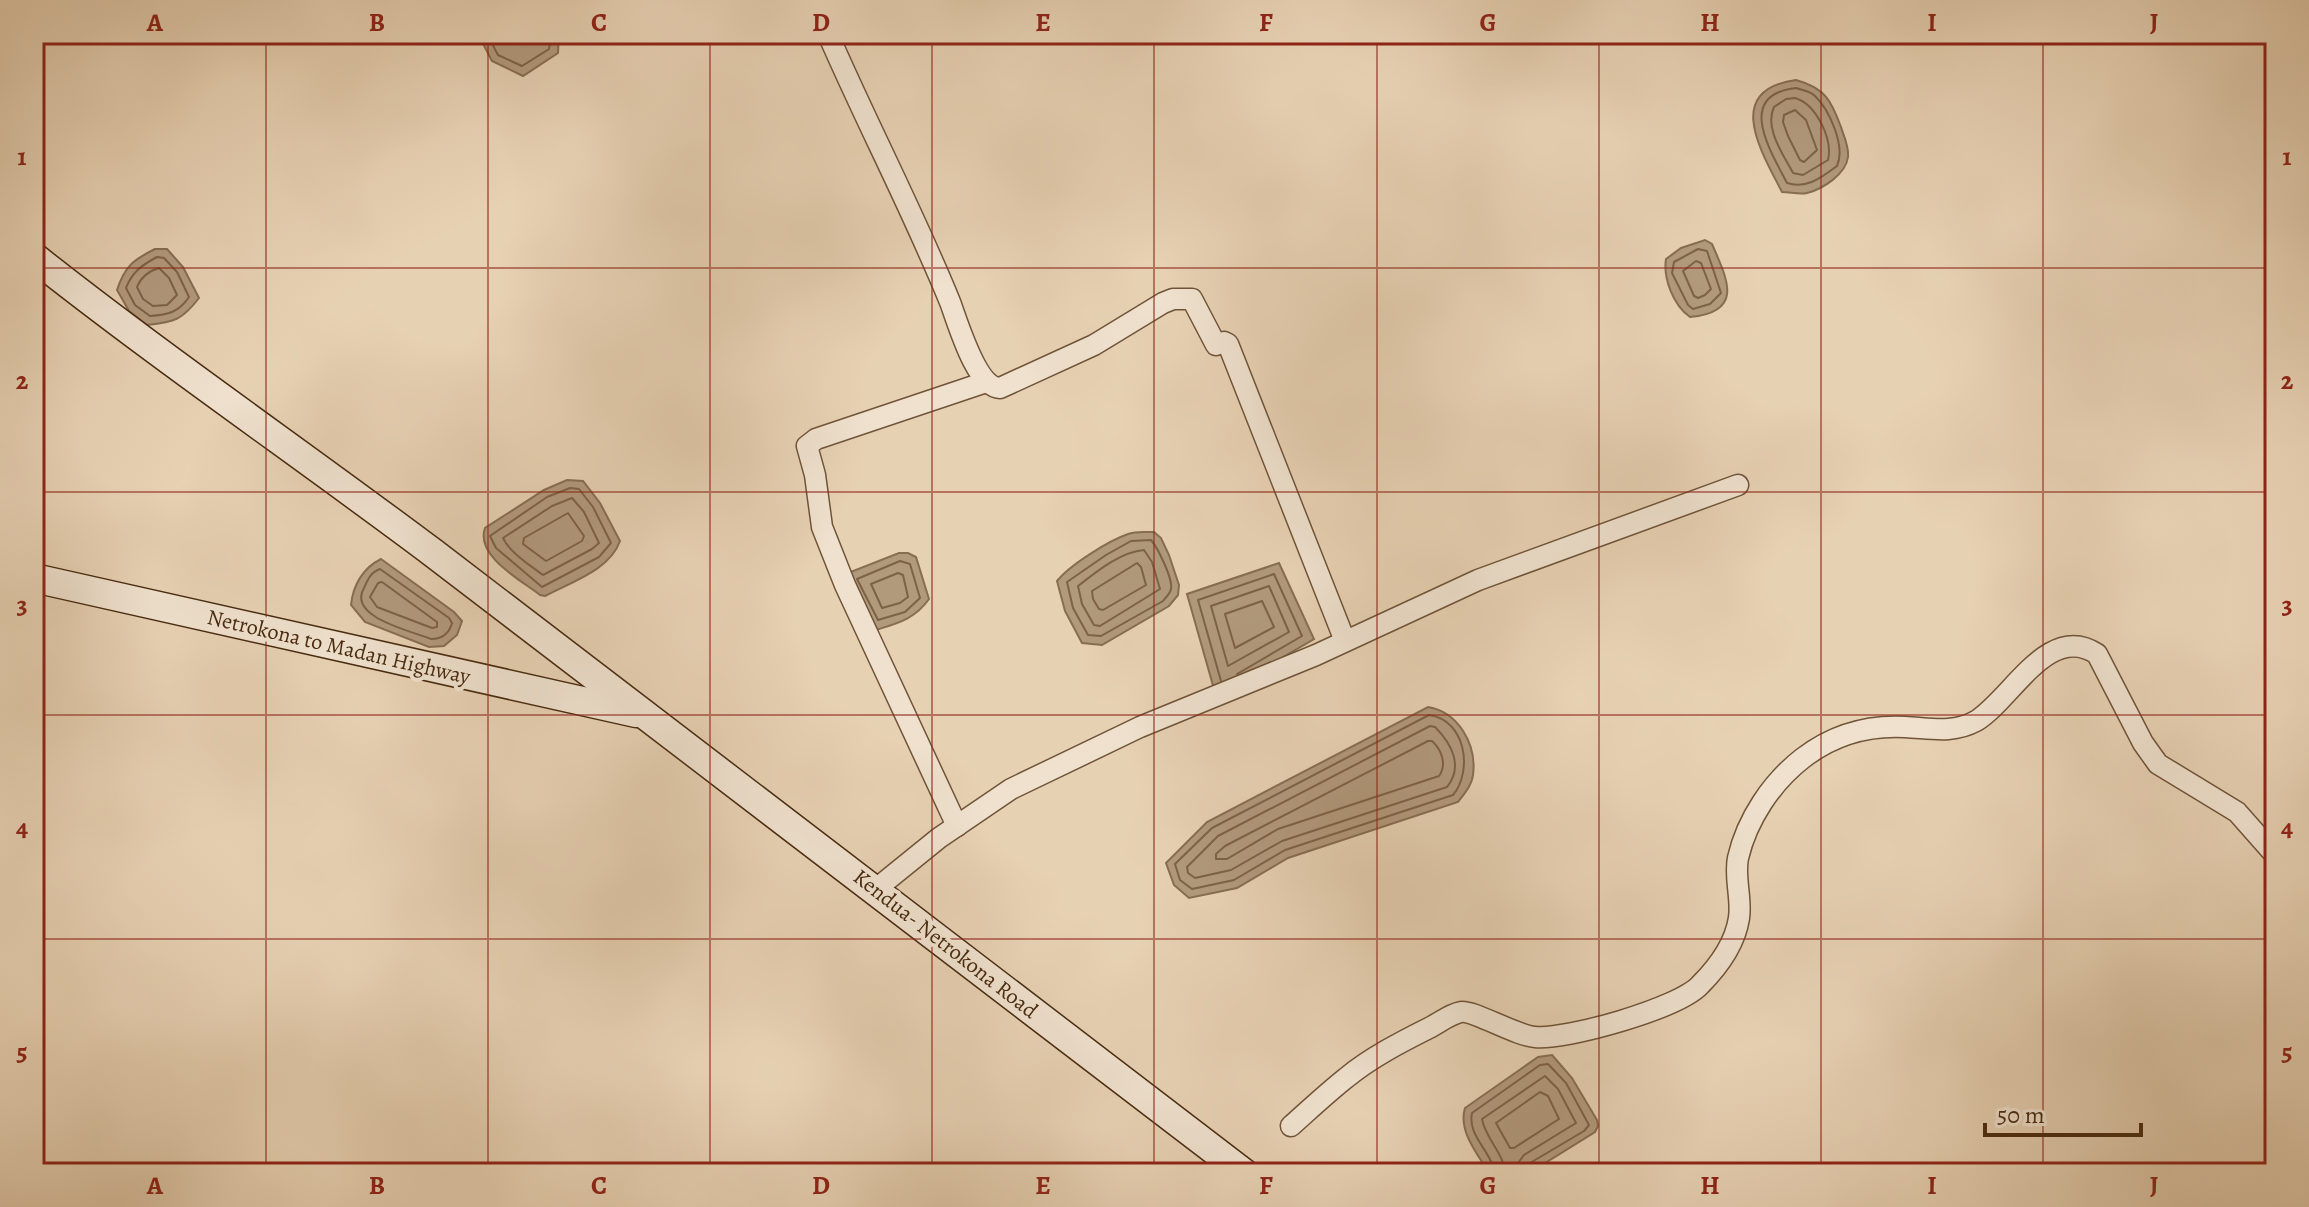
<svg xmlns="http://www.w3.org/2000/svg" width="2309" height="1207" font-family="Alegreya,serif">
<style>
.water{fill:#b1997c;stroke:#876d51;stroke-width:2}
.lines{fill:none;stroke-linecap:round;stroke-linejoin:round}
.shore{stroke:#7d6246;stroke-width:2}
.minor-casing{stroke:#705439;stroke-width:23}
.secondary-casing{stroke:#492b10;stroke-width:31}
.minor{stroke:#efe1ce;stroke-width:20}
.secondary{stroke:#efe1ce;stroke-width:28}
.grid{fill:none;stroke:#8f2418;stroke-width:2;stroke-opacity:0.55}
.labels{text-anchor:middle;stroke-width:8;stroke-linejoin:round;paint-order:stroke}
.street-label{font-size:22px;fill:#492b10;stroke:#efe1ce}
.neatline{fill:none;stroke:#8f2418;stroke-width:3}
.grid-label{font-size:26px;text-anchor:middle;font-weight:bold;fill:#8f2418}
</style>
<rect width="100%" height="100%" fill="#e7d1b3"/>
<filter id="stains"><feTurbulence type="fractalNoise" baseFrequency=".0025" numOctaves="4"/><feColorMatrix values="0 0 0 0 .2 0 0 0 0 .09 0 0 0 0 .02 0 0 0 .5 -.17"/></filter>
<radialGradient id="worn" r=".72"><stop offset=".6" stop-color="#630" stop-opacity="0"/><stop offset="1" stop-color="#630" stop-opacity=".3"/></radialGradient>
<g class="water">
<path d="M478,34H559L558,53L523,76L492,61Z"/>
<path d="M1796,80C1825,88 1831,100 1841,127C1844,137 1849,146 1848,157C1846,174 1823,189 1807,193C1800,195 1790,192 1782,192C1761,151 1723,90 1796,80Z"/>
<path d="M1705,240L1712,244C1727,279 1745,312 1690,317C1673,305 1663,278 1666,259L1681,248Z"/>
<path d="M155,249H167L183,267L199,298C182,320 175,322 147,325L129,311L117,290C125,266 133,260 155,249Z"/>
<path d="M567,480L583,481L600,503L620,541C610,570 571,582 545,596L540,595C521,580 475,556 485,528L544,490Z"/>
<path d="M1154,532L1161,538L1169,555L1179,585L1178,595L1169,606L1102,645L1082,643L1065,611L1057,581C1070,565 1108,541 1128,534C1135,531 1146,532 1154,532Z"/>
<path d="M899,553H908L916,557L929,599C915,619 898,623 876,630L848,573Z"/>
<path d="M381,559L454,612L462,621L457,635L444,646L429,647L365,622L351,605C353,585 363,568 381,559Z"/>
<path d="M1279,563L1314,639L1216,696L1187,594Z"/>
<path d="M1428,707C1458,712 1477,744 1473,775C1472,785 1464,794 1458,802L1288,858L1237,888L1189,898L1174,885L1166,863L1207,822Z"/>
<path d="M1552,1055L1572,1078L1597,1120L1598,1126L1595,1132L1529,1173H1489C1477,1153 1458,1131 1465,1108L1538,1057Z"/>
</g>
<g class="lines">
<g class="shore">
<path d="M487,34L498,55L522,66L549,49L551,34"/>
<path d="M1796,88C1802,90 1809,91 1814,95C1829,109 1846,146 1837,166C1821,178 1807,189 1787,183C1770,150 1735,95 1796,88Z"/>
<path d="M1795,98C1816,104 1833,139 1828,160L1803,175L1793,173C1783,154 1764,128 1774,107L1786,99Z"/>
<path d="M1795,110L1806,120L1817,150L1804,162L1800,160L1788,136L1783,122L1784,115Z"/>
<path d="M1698,249L1707,251L1721,293L1710,304L1693,309L1688,305L1672,273L1674,262Z"/>
<path d="M157,257L164,258L177,272L189,297C179,312 168,315 150,316L135,305L126,288C132,272 142,265 157,257Z"/>
<path d="M1696,261L1701,263L1711,289L1705,295L1698,298L1694,296L1683,271Z"/>
<path d="M159,268L169,278L177,295L167,305L153,306L143,299L137,287C141,277 149,271 159,268Z"/>
<path d="M570,488L579,489L593,507L611,543L599,557L542,587L496,548L490,536L547,497Z"/>
<path d="M572,498L584,512L599,543L592,549L543,575C530,565 510,553 503,538L552,506Z"/>
<path d="M568,513L584,536L582,541L546,561L523,544L524,538Z"/>
<path d="M1151,540C1158,548 1173,579 1171,589C1170,594 1166,597 1163,601L1101,636L1088,635L1073,608L1067,582L1106,555L1131,541Z"/>
<path d="M1144,550L1152,562L1160,589L1100,626L1094,625L1082,604L1078,586C1096,572 1120,552 1144,550Z"/>
<path d="M900,561L910,564L920,598L905,612L878,620L857,579Z"/>
<path d="M1137,563L1141,567L1146,585L1103,610L1099,609L1093,599L1092,591Z"/>
<path d="M380,569L449,618L452,623C449,634 442,639 431,639C411,631 347,617 364,588C368,579 371,572 380,569Z"/>
<path d="M898,573L903,575L908,597L900,603L882,608L871,584Z"/>
<path d="M382,582L437,622V627L432,628L377,607L370,597L378,583Z"/>
<path d="M1269,586L1289,632L1228,666L1211,606Z"/>
<path d="M1262,601L1274,627L1235,648L1225,614Z"/>
<path d="M1221,681L1198,600L1274,574L1302,636L1237,674"/>
<path d="M1429,715C1466,720 1473,771 1453,795L1285,850L1234,880L1192,889L1180,880L1175,864L1212,828Z"/>
<path d="M1430,726L1435,727C1451,743 1464,766 1447,787L1282,841L1231,870L1195,878L1188,873L1187,867L1218,836Z"/>
<path d="M1428,741H1432C1442,750 1447,765 1439,776L1278,829L1227,859H1216V854L1225,846Z"/>
<path d="M1540,1092L1548,1096L1559,1119L1514,1148H1510L1496,1123Z"/>
<path d="M1495,1173C1492,1152 1467,1136 1472,1113L1540,1065L1548,1064L1566,1083L1589,1125L1584,1131L1530,1163L1527,1173"/>
<path d="M1505,1173C1504,1153 1485,1138 1482,1119L1545,1076L1558,1089L1576,1123L1524,1155L1518,1163L1516,1173"/>
</g>
<g class="minor-casing">
<g id="minor">
<path d="M828,34C867,124 913,211 950,302C958,323 976,387 1000,388L1094,345L1163,303L1173,299H1192L1216,345L1224,342L1228,344L1345,641"/>
<path d="M957,826L845,585L822,527L815,475L807,446L816,439L986,382"/>
<path d="M876,889L939,838L1011,789L1140,727L1316,655L1478,580L1738,485"/>
<path d="M1291,1126C1309,1110 1327,1093 1346,1078C1370,1058 1401,1042 1429,1028C1439,1023 1450,1014 1461,1012C1473,1010 1517,1036 1535,1037C1567,1040 1679,1008 1700,985C1718,967 1735,944 1739,918C1742,899 1734,877 1738,858C1747,819 1772,782 1803,758C1833,735 1868,725 1905,727C1930,728 1952,734 1976,721C2012,699 2048,622 2097,654L2143,743L2158,764L2237,812L2275,855"/>
</g>
</g>
<g class="secondary-casing">
<g id="secondary">
<path d="M34,257C163,359 300,453 432,552C704,757 974,965 1244,1173"/>
<path d="M34,578L636,713"/>
</g>
</g>
<use href="#minor" class="minor"/>
<use href="#secondary" class="secondary"/>
</g>
<path class="grid" d="M266,34V1173M488,34V1173M710,34V1173M932,34V1173M1154,34V1173M1377,34V1173M1599,34V1173M1821,34V1173M2043,34V1173M34,268H2275M34,492H2275M34,715H2275M34,939H2275"/>
<g class="labels">
<g class="street-label">
<text transform="translate(339 646) rotate(13)" y="8">Netrokona to Madan Highway</text>
<text transform="translate(946 943) rotate(38)" y="8">Kendua- Netrokona Road</text>
</g>
</g>
<rect width="2309" height="1207" fill="none" stroke="#e7d1b3" stroke-width="88"/>
<path d="M1985 1123v12h156v-12" fill="none" stroke="#492b10" stroke-width="4"/>
<text x="1997" y="1123" font-size="24" fill="#492b10" stroke="#efe1ce" stroke-width="6" paint-order="stroke">50 m</text>
<rect x="44" y="44" width="2221" height="1119" class="neatline"/>
<g class="grid-label">
<text x="155" y="31">A</text>
<text x="377" y="31">B</text>
<text x="599" y="31">C</text>
<text x="821" y="31">D</text>
<text x="1043" y="31">E</text>
<text x="1266" y="31">F</text>
<text x="1488" y="31">G</text>
<text x="1710" y="31">H</text>
<text x="1932" y="31">I</text>
<text x="2154" y="31">J</text>
<text x="22" y="165">1</text>
<text x="2287" y="165">1</text>
<text x="22" y="389">2</text>
<text x="2287" y="389">2</text>
<text x="22" y="613">3</text>
<text x="2287" y="613">3</text>
<text x="22" y="836">4</text>
<text x="2287" y="836">4</text>
<text x="22" y="1060">5</text>
<text x="2287" y="1060">5</text>
<text x="155" y="1194">A</text>
<text x="377" y="1194">B</text>
<text x="599" y="1194">C</text>
<text x="821" y="1194">D</text>
<text x="1043" y="1194">E</text>
<text x="1266" y="1194">F</text>
<text x="1488" y="1194">G</text>
<text x="1710" y="1194">H</text>
<text x="1932" y="1194">I</text>
<text x="2154" y="1194">J</text>
</g>
<rect width="100%" height="100%" filter="url(#stains)"/>
<rect width="100%" height="100%" fill="url(#worn)"/>
</svg>
